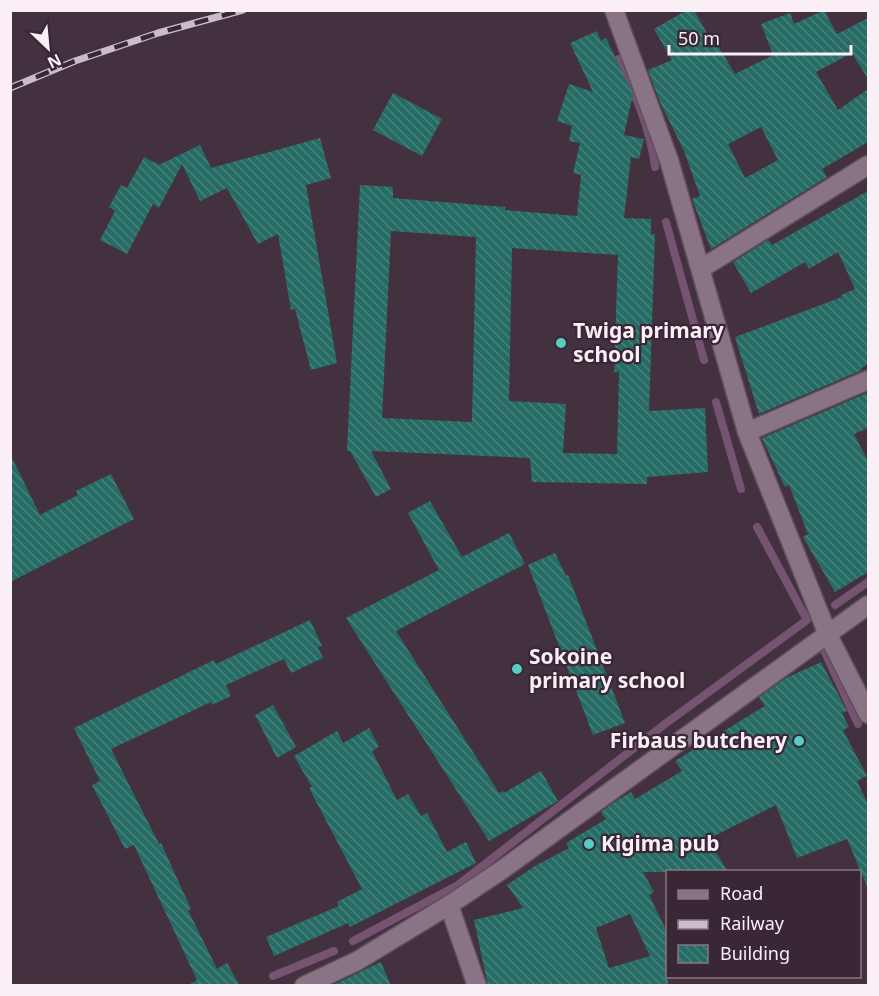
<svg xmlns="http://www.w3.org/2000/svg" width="879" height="996" font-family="'Noto Sans',sans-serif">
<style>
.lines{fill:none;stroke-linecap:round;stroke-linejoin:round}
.stream{stroke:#765371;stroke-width:8}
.building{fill:url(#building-back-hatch);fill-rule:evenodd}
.street-casing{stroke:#60505c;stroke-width:21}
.street{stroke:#897384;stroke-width:18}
.rail-casing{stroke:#cbbdc8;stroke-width:7}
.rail{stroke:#3a2735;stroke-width:4.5;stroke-dasharray:14;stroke-linecap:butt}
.poi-dot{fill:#57cec2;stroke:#3a2735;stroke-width:2}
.labels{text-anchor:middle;stroke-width:4.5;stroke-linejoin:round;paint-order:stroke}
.poi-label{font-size:21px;font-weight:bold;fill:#faeef7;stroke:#3a2735;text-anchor:start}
</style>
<defs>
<pattern id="building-back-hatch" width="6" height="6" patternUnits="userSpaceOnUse" patternTransform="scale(1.5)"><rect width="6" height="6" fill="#266c65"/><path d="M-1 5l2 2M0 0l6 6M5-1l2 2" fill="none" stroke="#46817c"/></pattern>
</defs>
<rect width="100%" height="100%" fill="#44313f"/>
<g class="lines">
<g class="stream">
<path d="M619,59C635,94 650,128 655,167"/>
<path d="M666,222L704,360"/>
<path d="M716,402L741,489"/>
<path d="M835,605L868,582"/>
<path d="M823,648L858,724"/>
<path d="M353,941L458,885L665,724L807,620L757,527"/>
<path d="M273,976L334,951"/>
</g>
</g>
<g class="building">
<path d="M687,10H694L709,37L712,36L735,74L773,55L761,24L790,13L794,24L824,10L837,34L868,18V79L852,53L816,72L838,110L868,89V142L822,169L827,177L711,249L692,199L700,196L684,151L660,102L648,70L672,60L654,29ZM761,127L778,160L745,178L728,144Z"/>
<path d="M597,31L601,41L606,38L633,94L624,135L644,139L639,159L631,157L624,218L651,219V234H655L649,411L705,408L708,472L647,477V484L532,482L530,458L371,451L391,489L376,497L350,451H347L360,185L393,187V198L505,207V210L577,216L581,175L573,173L580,143L569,141L572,126L557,121L569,84L593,92L570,43ZM391,231L476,237L472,422L382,418ZM512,248L618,255L614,372H619L617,454L563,453L566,404L509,401Z"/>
<path d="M393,93L442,119L422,156L373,130Z"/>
<path d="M320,138L331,178L306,185L337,363L311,370L295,309L291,310L278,234L258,244L227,188L200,201L182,164L159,208L153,204L127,254L100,240L115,211L109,207L121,185L127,188L144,157L159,165L200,145L211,168Z"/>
<path d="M868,191V364L861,368L862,370L759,414L735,337L842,297L841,295L855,289L838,252L809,269L805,262L751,293L733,262L768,240L772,245Z"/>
<path d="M867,393L868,397V428L854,434L868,461V572L835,592L803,537L808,534L789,485L785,487L762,438Z"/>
<path d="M10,454L40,515L78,495L76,491L111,474L134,519L10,582Z"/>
<path d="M430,501L462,557L509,533L525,564L396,631L499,793L503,791L504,793L541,771L558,801L489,841L346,618L439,570L408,513Z"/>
<path d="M555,553L566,576L568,575L625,723L593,735L528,565Z"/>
<path d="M310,620L322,646L318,647L323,658L291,673L284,659L226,685L231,696L212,705L211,702L111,749L159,844L161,843L191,909L188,910L217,969L227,963L240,986H187L197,980L134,845L125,849L92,785L100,781L74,728L214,660L216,664Z"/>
<path d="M821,662L847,711L842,713L849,727L843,730L867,776L857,781L868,804V889L847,839L797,858L776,805L708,839L728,872H643L654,892L649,895L668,934V986H488L474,920L523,908L507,885L535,866L569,848L566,843L606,819L601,812L613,803L631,792L635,799L682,771L675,761L765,706L759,697L786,678ZM630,914L650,956L609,968L596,928Z"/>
<path d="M273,705L296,747L277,758L255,715Z"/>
<path d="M369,728L379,747L372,751L397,800L408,794L421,816L427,813L447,852L466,842L476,863L350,927L348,923L274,956L266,937L339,906L337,902L362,889L309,788L312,787L294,756L337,731L343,743Z"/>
<path d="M381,962L391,986H331L368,968Z"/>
</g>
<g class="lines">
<g class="street-casing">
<g id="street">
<path d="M614,10L669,160L747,432L828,635L868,714"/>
<path d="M702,268L868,165"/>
<path d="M747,432L868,380"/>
<path d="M449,905L477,986"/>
<path d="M304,986L357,961L449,905L503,869L868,605"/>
</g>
</g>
<use href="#street" class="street"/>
<g class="rail-casing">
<path id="rail" d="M10,88L75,61L158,33L243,10"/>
</g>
<use href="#rail" class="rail"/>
</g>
<g class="poi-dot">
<circle cx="561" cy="343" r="6"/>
<circle cx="517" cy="669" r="6"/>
<circle cx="799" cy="741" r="6"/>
<circle cx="589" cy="844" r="6"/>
</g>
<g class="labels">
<g class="poi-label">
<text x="573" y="338">Twiga primary<tspan x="573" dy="24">school</tspan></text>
<text x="529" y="664">Sokoine<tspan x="529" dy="24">primary school</tspan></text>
<text x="787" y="748" text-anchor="end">Firbaus butchery</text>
<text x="601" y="851">Kigima pub</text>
</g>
</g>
<rect width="879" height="996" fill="none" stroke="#faeef7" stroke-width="24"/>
<rect x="666" y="870" width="195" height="108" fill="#3a2735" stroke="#877783" stroke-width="1.5"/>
<rect x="678" y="890" width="30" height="9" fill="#897384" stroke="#877783" stroke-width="1.5"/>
<text x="720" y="900" font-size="18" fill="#faeef7">Road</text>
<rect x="678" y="920" width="30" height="9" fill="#cbbdc8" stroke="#877783" stroke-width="1.5"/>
<text x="720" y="930" font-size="18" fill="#faeef7">Railway</text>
<rect x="678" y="945" width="30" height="18" fill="url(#building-back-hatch)" stroke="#877783" stroke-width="1.5"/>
<text x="720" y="960" font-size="18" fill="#faeef7">Building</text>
<g transform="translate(48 48) rotate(154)" stroke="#3a2735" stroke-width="4.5" paint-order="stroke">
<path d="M0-4.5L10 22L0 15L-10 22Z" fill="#faeef7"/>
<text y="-9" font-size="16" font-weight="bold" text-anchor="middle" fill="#faeef7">N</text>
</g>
<path d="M669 45v9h182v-9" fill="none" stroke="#faeef7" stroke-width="3"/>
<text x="678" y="45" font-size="18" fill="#faeef7" stroke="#3a2735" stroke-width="4.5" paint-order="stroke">50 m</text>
</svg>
